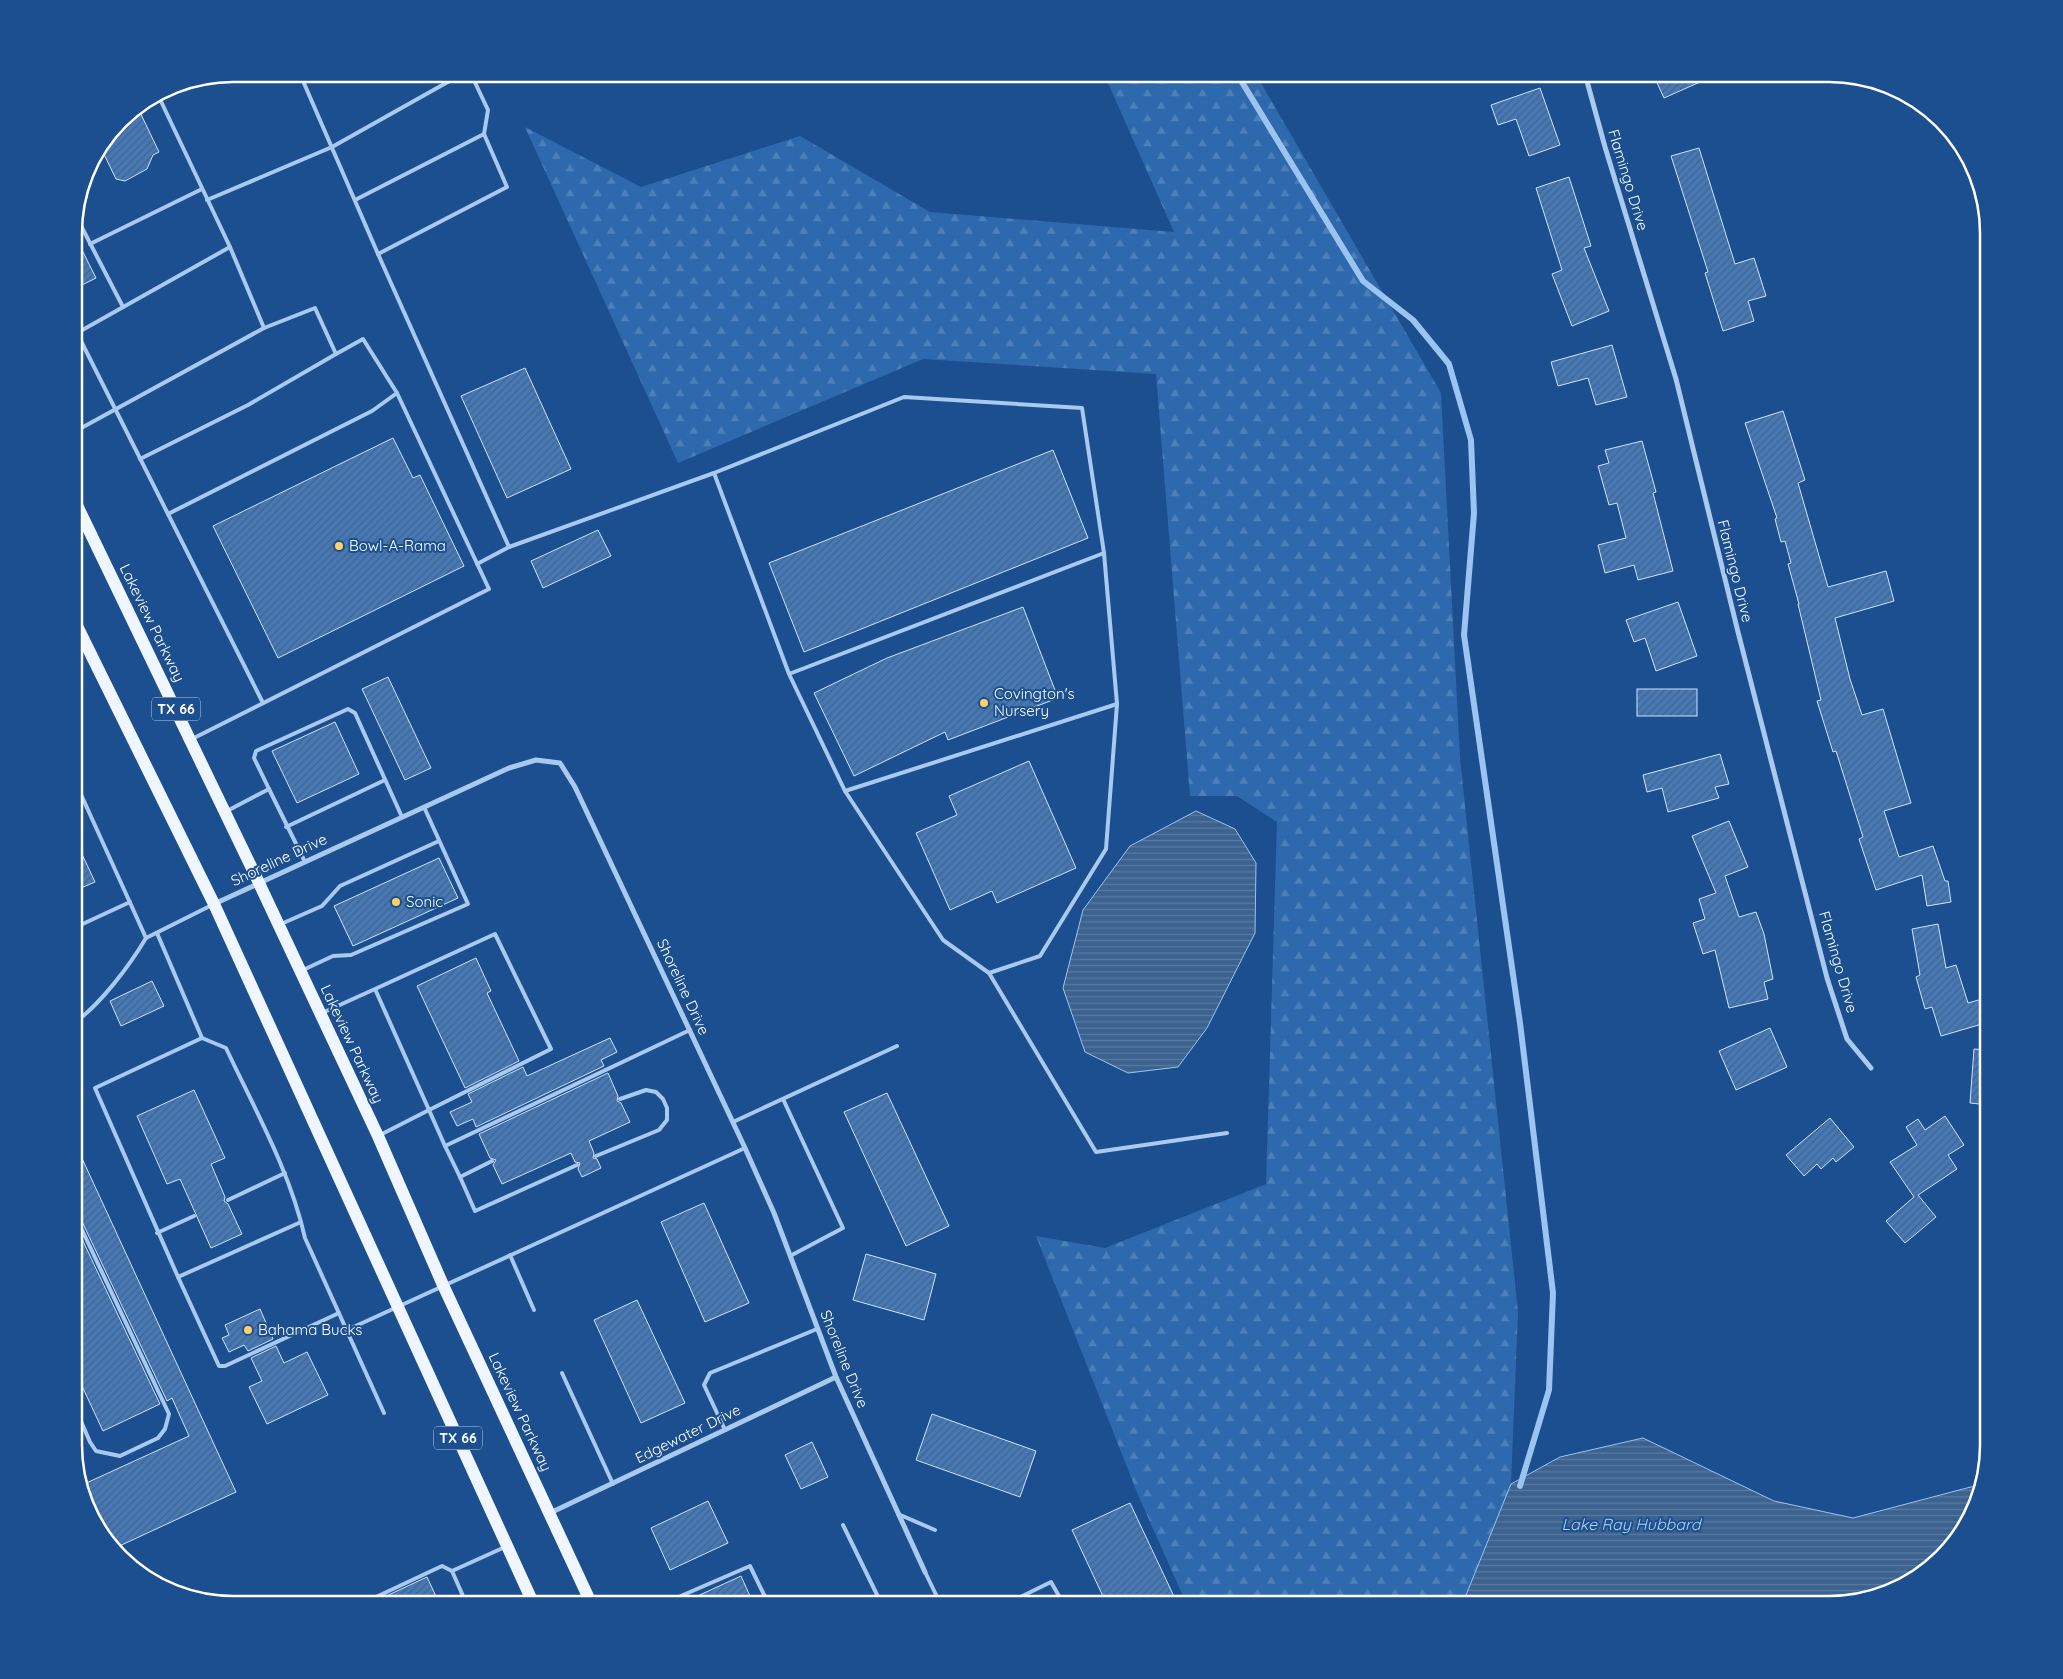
<svg xmlns="http://www.w3.org/2000/svg" width="2063" height="1679" font-family="Quicksand,sans-serif">
<style>
.forest{fill:url(#forest-firs)}
.water{fill:url(#water-rules);stroke:#9cc4f0}
.lines{fill:none;stroke-linecap:round;stroke-linejoin:round}
.stream{stroke:#9cc4f0;stroke-width:6}
.building{fill:url(#building-hatch);stroke:#cfe3fa}
.service{stroke:#a9c9ee;stroke-width:4}
.minor{stroke:#a9c9ee;stroke-width:5}
.primary{stroke:#f0f6ff;stroke-width:12}
.poi-dot{fill:#ffd166;stroke:#1b4f8f;stroke-width:2}
.labels{text-anchor:middle;stroke-width:4;stroke-linejoin:round;paint-order:stroke}
.shield{fill:#1b4f8f;stroke:#bbcadd;stroke-width:1}
.shield-label{font-size:14px;font-weight:bold;fill:#fff}
.street-label{font-size:15px;fill:#fff;stroke:#1b4f8f}
.poi-label{font-size:15px;fill:#fff;stroke:#1b4f8f;text-anchor:start}
.water-label{font-size:16px;font-style:italic;fill:#b5d3f5;stroke:#1b4f8f}
.rim{fill:none;stroke:#fff;stroke-width:2.5}
</style>
<defs>
<pattern id="forest-firs" width="22" height="20" patternUnits="userSpaceOnUse" patternTransform="scale(1.25)"><rect width="22" height="20" fill="#2e69ad"/><path d="M5 1l3.5 6h-7zM16 11l3.5 6h-7z" fill="#4d80b9"/></pattern>
<pattern id="water-rules" width="6" height="5" patternUnits="userSpaceOnUse" patternTransform="scale(1.25)"><rect width="6" height="5" fill="#3c6290"/><path d="M0 2.5h6" fill="none" stroke="#597aa1"/></pattern>
<pattern id="building-hatch" width="6" height="6" patternUnits="userSpaceOnUse" patternTransform="scale(1.25)"><rect width="6" height="6" fill="#4478b7"/><path d="M-1 1l2-2M0 6l6-6M5 7l2-2" fill="none" stroke="#486282"/></pattern>
</defs>
<rect width="100%" height="100%" fill="#1b4f8f"/>
<path class="forest" d="M1104,74H1262L1261,83L1441,393L1460,758L1518,1312L1511,1484L1462,1605H1187L1138,1495L1036,1236L1105,1248L1266,1184L1277,822L1237,796H1190L1156,374L923,359L678,463L525,127L641,187L800,136L930,212L1174,232Z"/>
<g class="water">
<path d="M1196,811L1235,829L1256,863L1255,933L1207,1028L1178,1067L1128,1073L1085,1052L1063,988L1083,910L1130,846Z"/>
<path d="M1643,1438L1774,1501L1853,1518L1982,1484L1977,1506L1950,1550L1900,1589L1829,1605H1462L1511,1484L1560,1457Z"/>
</g>
<g class="lines">
<path class="stream" d="M1237,74L1363,281L1413,320L1449,364L1471,440L1474,513L1464,635L1520,1023L1553,1293L1549,1390L1520,1486"/>
</g>
<g class="building">
<path d="M1653,74H1718L1664,98Z"/>
<path d="M1540,88L1560,145L1529,156L1516,119L1498,125L1491,105Z"/>
<path d="M138,108L159,152L153,155L147,169L125,181L116,179L101,148L128,114Z"/>
<path d="M1699,148L1735,264L1754,258L1766,296L1748,301L1754,321L1723,331L1705,273L1708,272L1671,156Z"/>
<path d="M1569,177L1591,246L1584,248L1609,311L1572,326L1552,274L1562,270L1536,188Z"/>
<path d="M74,234L96,278L74,289Z"/>
<path d="M1612,345L1627,397L1596,405L1588,378L1558,386L1551,362Z"/>
<path d="M525,368L571,469L507,498L461,396Z"/>
<path d="M1783,411L1805,480L1798,483L1828,587L1886,571L1894,601L1835,618L1850,679L1862,715L1883,709L1911,803L1884,811L1899,857L1933,846L1945,881H1948L1951,902L1927,906L1922,875L1876,890L1859,839L1863,837L1836,751L1833,752L1817,701L1821,700L1798,604H1799L1788,564L1791,563L1785,541L1781,542L1775,519L1777,518L1745,423Z"/>
<path d="M393,438L413,478L420,475L464,566L278,658L213,526Z"/>
<path d="M1642,441L1656,492L1653,493L1673,571L1638,580L1634,565L1605,573L1598,545L1626,538L1617,503L1609,505L1598,466L1609,463L1605,450Z"/>
<path d="M1053,450L1088,538L804,652L769,563Z"/>
<path d="M598,530L611,556L543,588L531,561Z"/>
<path d="M1678,602L1697,656L1656,671L1645,638L1634,642L1626,620Z"/>
<path d="M1023,607L1058,698L948,740L945,732L854,776L814,693L887,658Z"/>
<path d="M388,677L431,768L405,780L362,689Z"/>
<rect x="1637" y="689" width="60" height="27"/>
<path d="M335,722L359,774L297,803L272,751Z"/>
<path d="M1720,754L1729,784L1715,787L1719,798L1668,812L1662,788L1647,792L1643,775Z"/>
<path d="M1029,761L1076,868L997,903L992,891L950,910L916,833L957,815L949,796Z"/>
<path d="M1729,821L1748,867L1725,876L1739,917L1756,912L1764,934L1773,979L1764,982L1768,999L1729,1008L1715,950L1703,954L1693,923L1705,919L1699,899L1716,893L1692,836Z"/>
<path d="M74,837L95,882L74,891Z"/>
<path d="M439,858L458,898L353,946L334,906Z"/>
<path d="M1938,924L1946,968L1956,965L1968,1003L1989,997V1022L1941,1036L1932,1007L1925,1009L1916,977L1920,975L1912,929Z"/>
<path d="M476,958L491,991L487,993L519,1061L465,1088L417,986Z"/>
<path d="M152,981L164,1006L121,1026L110,1001Z"/>
<path d="M1770,1028L1787,1067L1736,1090L1719,1051Z"/>
<path d="M610,1038L617,1052L601,1060L604,1066L476,1127L473,1119L457,1126L450,1112L472,1102L468,1094L523,1067L527,1076Z"/>
<path d="M1974,1049L1989,1050V1105L1970,1103Z"/>
<path d="M608,1073L618,1096L617,1101L621,1103L630,1122L589,1141L594,1153L593,1158L597,1159L601,1168L582,1177L578,1169L580,1163L575,1162L571,1153L502,1184L493,1165L496,1160L490,1158L479,1134Z"/>
<path d="M194,1090L225,1158L211,1164L225,1197L224,1201L228,1204L242,1234L211,1248L180,1179L167,1184L137,1116Z"/>
<path d="M887,1093L949,1226L906,1246L844,1112Z"/>
<path d="M1945,1116L1964,1145L1948,1155L1957,1169L1918,1195L1936,1217L1905,1243L1886,1221L1914,1197L1890,1162L1917,1145L1906,1127L1918,1119L1925,1130Z"/>
<path d="M1830,1118L1854,1147L1836,1162L1833,1158L1821,1169L1817,1164L1804,1176L1786,1155Z"/>
<path d="M74,1141L236,1492L115,1548L90,1516L82,1485L189,1436L172,1398L167,1401L77,1211L74,1209Z"/>
<path d="M704,1203L749,1303L705,1322L661,1222Z"/>
<path d="M74,1222L160,1404L103,1431L74,1369Z"/>
<path d="M866,1254L936,1274L924,1320L853,1300Z"/>
<path d="M637,1300L685,1403L641,1423L594,1320Z"/>
<path d="M260,1309L273,1339L248,1351L244,1345L229,1352L222,1338L229,1335L225,1325Z"/>
<path d="M276,1346L284,1363L307,1352L328,1395L267,1424L249,1387L262,1381L251,1358Z"/>
<path d="M932,1414L1036,1451L1020,1497L916,1460Z"/>
<path d="M812,1442L828,1477L801,1489L785,1455Z"/>
<path d="M708,1501L728,1543L670,1570L651,1528Z"/>
<path d="M1130,1503L1178,1605H1107L1072,1530Z"/>
<path d="M741,1576L754,1605H678Z"/>
<path d="M427,1577L440,1605H367Z"/>
</g>
<g class="lines">
<g class="service">
<path d="M300,74L378,254L509,547"/>
<path d="M158,95L230,247L264,328L315,308L336,354L363,339L397,393L489,589L192,739"/>
<path d="M207,200L332,147L462,74"/>
<path d="M355,200L484,134"/>
<path d="M76,216L123,307"/>
<path d="M90,244L202,189"/>
<path d="M378,254L507,187L484,134L488,110L471,74"/>
<path d="M74,327L263,703"/>
<path d="M77,333L230,247"/>
<path d="M74,432L264,328"/>
<path d="M140,459L248,405L336,354"/>
<path d="M714,473L904,397L1082,408L1104,553"/>
<path d="M168,514L372,411L397,393"/>
<path d="M477,564L509,547L714,473L789,674L845,791L943,940L989,973L1040,956L1106,849L1117,704L1104,553L789,674"/>
<path d="M74,779L146,938L212,905"/>
<path d="M269,789L305,862"/>
<path d="M845,791L1117,704"/>
<path d="M227,811L269,789L254,758L256,751L348,709L355,713L402,817"/>
<path d="M286,827L385,780"/>
<path d="M281,924L322,906L340,886L439,841"/>
<path d="M74,928L130,902"/>
<path d="M157,933L202,1038L226,1048C255,1110 290,1171 305,1238L384,1413"/>
<path d="M303,970L333,956L351,955L468,904L424,807"/>
<path d="M989,973L1096,1152L1227,1133"/>
<path d="M322,1013L375,989L429,1110L551,1049L495,934L375,989"/>
<path d="M74,1023C100,1005 130,965 146,938"/>
<path d="M202,1038L95,1088L178,1277L301,1222"/>
<path d="M783,1099L843,1228L790,1256"/>
<path d="M733,1122L897,1046"/>
<path d="M380,1135L429,1110L445,1146L690,1030"/>
<path d="M445,1146L460,1177"/>
<path d="M596,1156L659,1130L667,1120V1108L663,1099L656,1092L646,1090L620,1099"/>
<path d="M492,1161L460,1177L475,1211L577,1165"/>
<path d="M228,1200L285,1173"/>
<path d="M157,1233L194,1216"/>
<path d="M510,1255L534,1310"/>
<path d="M178,1277L219,1366H225L339,1313"/>
<path d="M347,1330L745,1148"/>
<path d="M562,1373L613,1484"/>
<path d="M74,1405L90,1442L96,1451L120,1456L158,1438L165,1429L169,1414L74,1213"/>
<path d="M725,1430L704,1385L710,1373L817,1329"/>
<path d="M898,1514L935,1530"/>
<path d="M843,1525L882,1605"/>
<path d="M925,1572L941,1605"/>
<path d="M359,1605L442,1566L452,1571"/>
<path d="M467,1605L452,1571L505,1547"/>
<path d="M660,1605L750,1566L769,1605"/>
<path d="M1004,1605L1051,1582L1064,1605"/>
</g>
<g class="minor">
<path d="M1585,74L1605,147L1676,379L1738,632L1827,978L1847,1039L1871,1068"/>
<path d="M214,904L509,768L536,760L560,763L575,787L745,1148L774,1213L836,1377L925,1572"/>
<path d="M550,1513L836,1377"/>
</g>
<g class="primary">
<path d="M74,499L259,883L378,1136L443,1285L592,1605"/>
<path d="M74,620L214,904L534,1605"/>
</g>
</g>
<g class="poi-dot">
<circle cx="339" cy="546" r="5"/>
<circle cx="984" cy="703" r="5"/>
<circle cx="396" cy="902" r="5"/>
<circle cx="248" cy="1330" r="5"/>
</g>
<g class="labels">
<g class="shield">
<rect x="152" y="697.5" width="48" height="23" rx="4"/>
<rect x="434" y="1426.5" width="48" height="23" rx="4"/>
</g>
<g class="shield-label">
<text x="176" y="714">TX 66</text>
<text x="458" y="1443">TX 66</text>
</g>
<g class="street-label">
<text transform="translate(1628 180) rotate(73)" y="5">Flamingo Drive</text>
<text transform="translate(1735 571) rotate(76)" y="5">Flamingo Drive</text>
<text transform="translate(152 623) rotate(64)" y="5">Lakeview Parkway</text>
<text transform="translate(279 860) rotate(-25)" y="5">Shoreline Drive</text>
<text transform="translate(1838 962) rotate(74)" y="5">Flamingo Drive</text>
<text transform="translate(683 987) rotate(65)" y="5">Shoreline Drive</text>
<text transform="translate(352 1044) rotate(65)" y="5">Lakeview Parkway</text>
<text transform="translate(844 1359) rotate(68)" y="5">Shoreline Drive</text>
<text transform="translate(520 1412) rotate(65)" y="5">Lakeview Parkway</text>
<text transform="translate(688 1434) rotate(-26)" y="5">Edgewater Drive</text>
</g>
<g class="poi-label">
<text x="349" y="551">Bowl-A-Rama</text>
<text x="994" y="699">Covington's<tspan x="994" dy="17">Nursery</tspan></text>
<text x="406" y="907">Sonic</text>
<text x="258" y="1335">Bahama Bucks</text>
</g>
<g class="water-label">
<text x="1631" y="1530">Lake Ray Hubbard</text>
</g>
</g>
<path d="M0 0H2063V1679H0ZM233 82H1829A151 151 0 0 1 1980 233V1445A151 151 0 0 1 1829 1596H233A151 151 0 0 1 82 1445V233A151 151 0 0 1 233 82Z" fill="#1b4f8f" fill-rule="evenodd"/>
<path class="rim" d="M233 82H1829A151 151 0 0 1 1980 233V1445A151 151 0 0 1 1829 1596H233A151 151 0 0 1 82 1445V233A151 151 0 0 1 233 82Z"/>
</svg>
